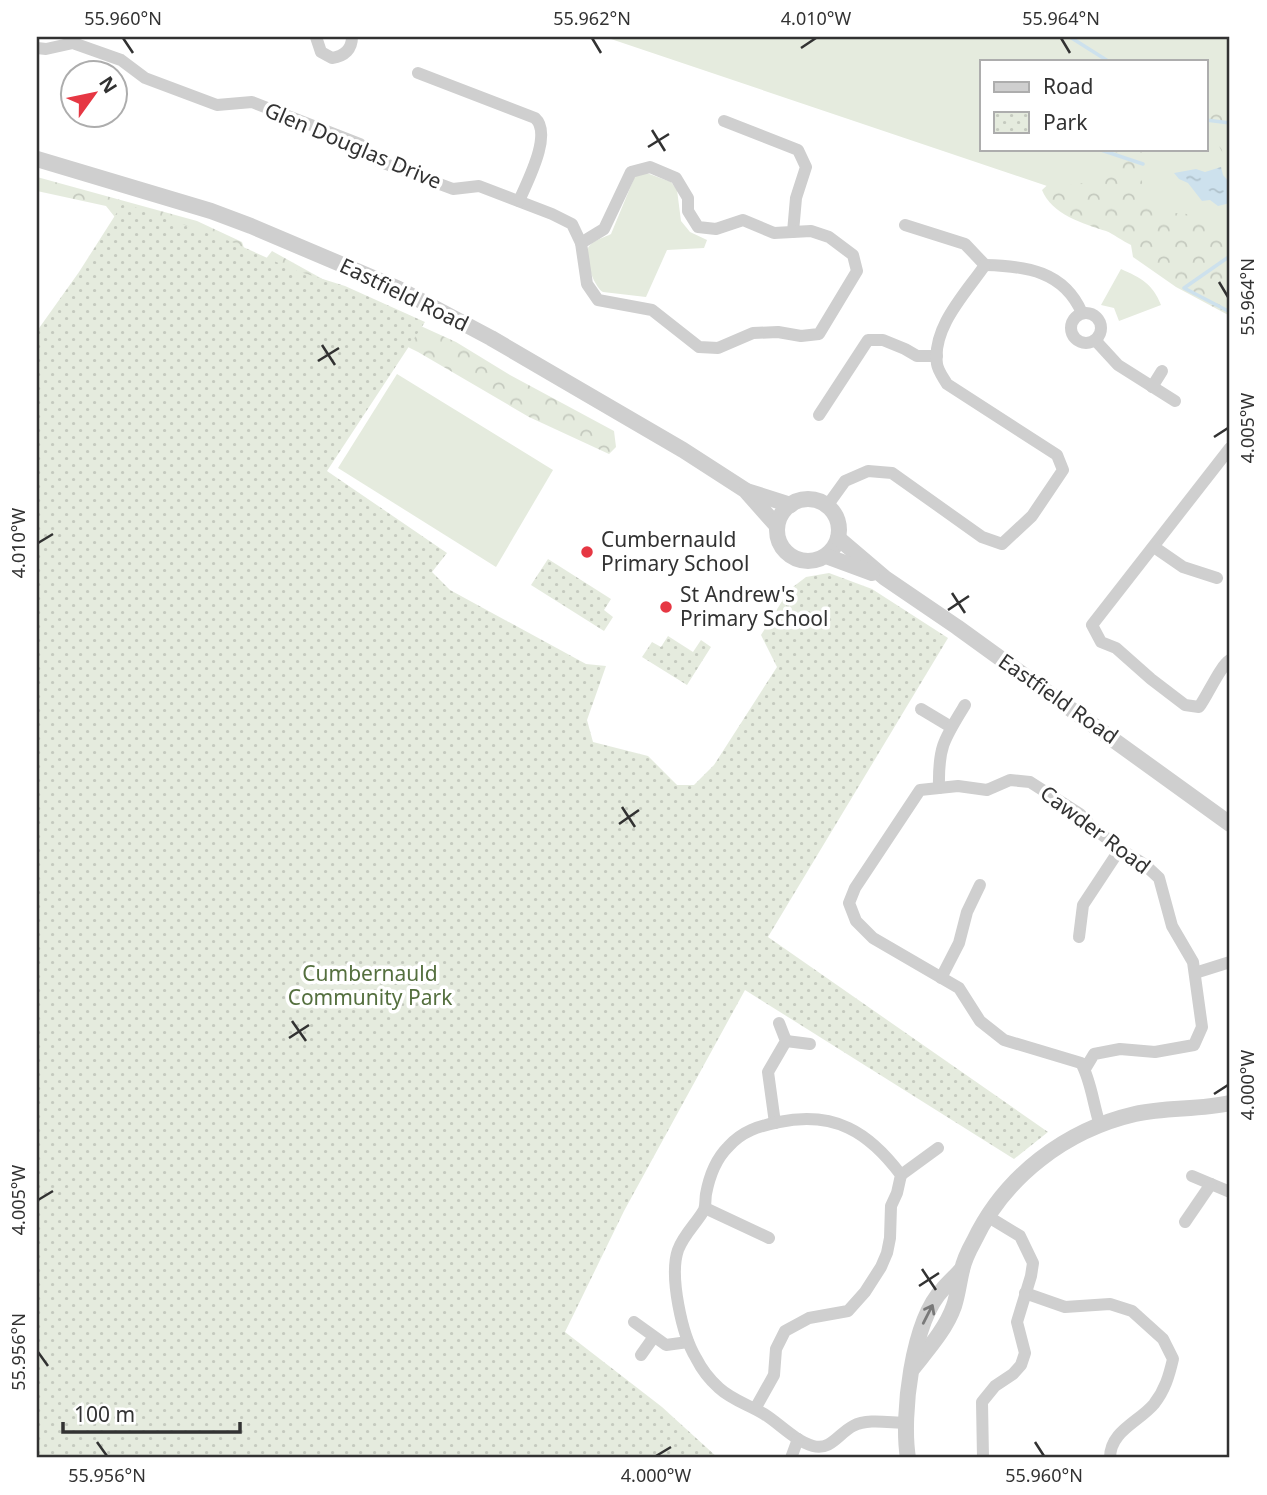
<svg xmlns="http://www.w3.org/2000/svg" width="1267" height="1495" font-family="'Noto Sans',sans-serif">
<style>
.grass{fill:#e5ebde;fill-rule:evenodd}
.forest{fill:url(#forest-crowns)}
.park{fill:url(#park-dots)}
.water{fill:url(#water-ripples)}
.lines{fill:none;stroke-linecap:round;stroke-linejoin:round}
.stream{stroke:#cde1ed;stroke-width:3.5}
.minor{stroke:#cfcfcf;stroke-width:12}
.tertiary{stroke:#cfcfcf;stroke-width:16}
.oneway{stroke:#797979}
.ticks{fill:none;stroke:#323232;stroke-width:2.5}
.poi-dot{fill:#e63743;stroke:#fff;stroke-width:2.5}
.labels{text-anchor:middle;stroke-width:7;stroke-linejoin:round;paint-order:stroke}
.street-label{font-size:21px;fill:#323232;stroke:#fff}
.poi-label{font-size:21px;fill:#323232;stroke:#fff;text-anchor:start}
.park-label{font-size:21px;fill:#546f3e;stroke:#fff}
.neatline{fill:none;stroke:#323232;stroke-width:2.5}
.ticks-label{font-size:18px;text-anchor:middle;fill:#323232}
</style>
<defs>
<pattern id="forest-crowns" width="20" height="18" patternUnits="userSpaceOnUse" patternTransform="scale(1.75)"><rect width="20" height="18" fill="#e5ebde"/><path d="M2 6a3 3 0 1 1 6 0M12 15a3 3 0 1 1 6 0" fill="none" stroke="#c5cabf"/></pattern>
<pattern id="park-dots" width="8" height="8" patternUnits="userSpaceOnUse" patternTransform="scale(1.75)"><rect width="8" height="8" fill="#e5ebde"/><path d="M2 2h.1M6 6h.1" fill="none" stroke="#c5cabf" stroke-width="1.8" stroke-linecap="round"/></pattern>
<pattern id="water-ripples" width="26" height="14" patternUnits="userSpaceOnUse" patternTransform="scale(1.75)"><rect width="26" height="14" fill="#cde1ed"/><path d="M2 4q2-2 4 0t4 0M15 11q2-2 4 0t4 0" fill="none" stroke="#b0c2cc"/></pattern>
</defs>
<rect width="100%" height="100%" fill="#fff"/>
<g class="grass">
<path d="M605,37H1230V281L1050,187ZM982,61H1206V149H982Z"/>
<path d="M644,172L671,182L677,190L681,221L690,232L707,240L704,248L667,250L646,297L603,292C594,287 581,253 590,245C595,240 605,237 611,234L635,176Z"/>
<path d="M1121,269C1141,278 1153,284 1161,305L1119,321L1114,308L1101,305Z"/>
<path d="M397,374L553,470L496,567L338,468Z"/>
</g>
<g class="forest">
<path d="M1206,105L1230,117V166L1215,139L1206,135Z"/>
<path d="M1110,149H1153L1140,157L1139,175L1148,195L1175,213L1199,215L1218,223H1230V316L1176,287L1133,257L1131,245C1122,241 1114,234 1106,231C1084,224 1051,214 1042,190L1054,179L1073,185L1097,180L1107,166Z"/>
<path d="M37,177L197,221L242,242L245,251L118,221L106,206L37,191Z"/>
<path d="M272,251L346,292L456,342L510,375L614,431L616,447L609,454L529,417L418,352L351,319L261,265Z"/>
</g>
<g class="park">
<path d="M123,203L232,242L294,270L345,286L425,322L327,471L447,553L432,572L450,590L586,664L606,666L587,720L593,742L648,756L677,785H694L714,765L777,667L761,635L789,590L806,577L829,573L872,589L948,638L768,937L1048,1132L1014,1159L745,990L624,1211L565,1332L662,1407L718,1458H37V331L79,272Z"/>
<path d="M548,559L611,599L604,610L613,617L604,631L531,585Z"/>
<path d="M668,636L693,652L701,640L711,647L687,685L642,657L652,642L661,647Z"/>
</g>
<path class="water" d="M1221,167L1223,175L1230,183V203L1218,206L1210,200L1202,201L1188,183L1179,179L1174,173L1196,169L1205,172Z"/>
<g class="lines">
<g class="stream">
<path d="M1070,37L1108,61"/>
<path d="M1206,120L1230,123"/>
<path d="M1098,149L1143,164"/>
<path d="M1230,256L1184,288L1230,312"/>
</g>
<g class="minor">
<path d="M316,37L321,52L332,58C345,56 352,49 352,37"/>
<path d="M37,48L46,49L73,43L121,60L145,78L217,105L252,102L360,144L378,161L453,189L479,186L552,214L572,224L581,243"/>
<path d="M418,73L535,118C553,134 527,182 519,201"/>
<path d="M724,121L798,150L806,167L796,198L793,232"/>
<path d="M650,167L676,178L688,198V211L698,227L716,229L743,220L774,233L811,231L829,237L853,255L857,271L819,334L801,336L778,332L753,333L718,348L699,347L652,310L598,300L587,284L581,243L604,229L631,172Z"/>
<path d="M905,225L965,244L985,265"/>
<path d="M985,265C1026,266 1064,271 1082,313"/>
<circle cx="1086" cy="328" r="15"/>
<path d="M1095,340L1118,365L1175,401"/>
<path d="M1152,387L1162,371"/>
<path d="M819,415L868,340H883L905,349L917,356H937"/>
<path d="M1230,448L1092,625L1101,642L1116,648L1151,679L1185,705L1199,707C1208,695 1220,666 1230,660"/>
<path d="M827,506L845,481L868,471L892,473L982,537L1002,544L1032,516L1063,470L1057,455L947,384C943,377 938,371 937,364C932,327 966,293 985,265"/>
<path d="M1154,547L1183,567L1217,578"/>
<path d="M921,709L951,727"/>
<path d="M939,788C938,747 944,739 965,705"/>
<path d="M1079,937L1083,905L1120,849"/>
<path d="M1195,973L1230,962"/>
<path d="M941,978L959,943L967,912L980,885"/>
<path d="M786,1041L810,1044"/>
<path d="M1085,1069L1094,1054L1120,1049L1155,1052L1194,1045L1202,1027L1193,962L1172,926L1159,878L1144,864L1120,849L1090,825L1080,814L1030,782L1010,780L987,790L958,786L920,790L855,888L849,903L856,921L873,938L959,988L980,1021L1004,1040L1081,1063C1091,1080 1093,1104 1100,1125"/>
<path d="M775,1123L768,1072L786,1041L779,1023"/>
<path d="M901,1175L938,1148"/>
<path d="M1192,1176L1230,1192"/>
<path d="M705,1208L769,1238"/>
<path d="M1185,1222L1211,1184"/>
<path d="M1025,1293L1065,1307L1110,1304L1132,1311L1163,1339L1173,1359C1169,1376 1165,1390 1154,1404C1139,1422 1110,1431 1110,1458"/>
<path d="M634,1322L666,1345L688,1342"/>
<path d="M641,1355L653,1338"/>
<path d="M755,1409L774,1375L776,1349L785,1331L809,1318L848,1311L865,1292L881,1267L887,1253L890,1238L891,1206L897,1193L901,1175C868,1131 834,1111 779,1122C759,1126 742,1131 728,1147C716,1159 709,1178 706,1194C705,1200 706,1205 704,1210C696,1224 684,1234 678,1250C669,1276 682,1335 696,1358C701,1368 710,1380 719,1388C732,1400 749,1405 764,1414C780,1424 795,1441 813,1446C831,1451 839,1433 853,1426C868,1418 890,1423 906,1423"/>
<path d="M791,1458L798,1439"/>
<path d="M983,1458L982,1402L995,1386L1013,1374L1021,1365L1025,1353L1017,1322L1031,1276L1033,1263L1020,1236L987,1216"/>
</g>
<g class="tertiary">
<path d="M37,159L211,211L251,226L397,288L491,338L683,450L745,490L777,526"/>
<path d="M747,491L791,505"/>
<circle cx="808" cy="530" r="31"/>
<path d="M838,538L885,578L957,627L1230,824"/>
<path d="M826,556L872,573"/>
<path d="M913,1368C928,1349 946,1329 954,1306C958,1294 959,1282 962,1270C964,1260 969,1250 974,1241C1005,1176 1066,1130 1135,1114C1166,1107 1199,1110 1230,1103"/>
<path d="M908,1458C901,1416 912,1321 943,1289C949,1282 956,1276 962,1269"/>
</g>
</g>
<defs><path id="oneway-shaft" d="M-6 0H5M1.5-3L5.5 0L1.5 3" fill="none" stroke-width="1.6" stroke-linecap="round" stroke-linejoin="round" transform="scale(1.75)"/></defs>
<use class="oneway" href="#oneway-shaft" transform="translate(928 1314) rotate(-63)"/>
<path class="ticks" d="M123,38L133,53M592,38L601,53M1061,38L1070,53M801,48L816,38M652,130L665,151M648,147L669,134M1219,282L1228,297M322,345L335,365M318,361L339,348M1214,437L1228,428M38,543L53,534M952,593L965,613M948,610L969,596M622,807L635,827M619,824L639,810M292,1021L306,1041M289,1038L309,1025M1214,1094L1228,1085M38,1200L53,1191M922,1269L936,1290M919,1286L939,1273M38,1352L48,1366M97,1442L107,1456M1035,1442L1044,1456M656,1456L671,1447"/>
<g class="poi-dot">
<circle cx="587" cy="552" r="7"/>
<circle cx="666" cy="607" r="7"/>
</g>
<g class="labels">
<g class="street-label">
<text transform="translate(353 146) rotate(23)" y="7">Glen Douglas Drive</text>
<text transform="translate(404 295) rotate(26)" y="7">Eastfield Road</text>
<text transform="translate(1058 699) rotate(35)" y="7">Eastfield Road</text>
<text transform="translate(1095 830) rotate(37)" y="7">Cawder Road</text>
</g>
<g class="poi-label">
<text x="601" y="547">Cumbernauld<tspan x="601" dy="24">Primary School</tspan></text>
<text x="680" y="602">St Andrew's<tspan x="680" dy="24">Primary School</tspan></text>
</g>
<g class="park-label">
<text x="370" y="981">Cumbernauld<tspan x="370" dy="24">Community Park</tspan></text>
</g>
</g>
<rect width="1267" height="1495" fill="none" stroke="#ffffff" stroke-width="77"/>
<rect x="980" y="60" width="228" height="91" fill="#ffffff" stroke="#adadad" stroke-width="2"/>
<rect x="994" y="82" width="35" height="10" fill="#cfcfcf" stroke="#adadad" stroke-width="2"/>
<text x="1043" y="94" font-size="21" fill="#323232">Road</text>
<rect x="994" y="112" width="35" height="21" fill="url(#park-dots)" stroke="#adadad" stroke-width="2"/>
<text x="1043" y="130" font-size="21" fill="#323232">Park</text>
<g transform="translate(94 94) rotate(57)"><circle r="33" fill="#ffffff" stroke="#adadad" stroke-width="2"/>
<path d="M0-5L12 26L0 18L-12 26Z" fill="#e63743"/>
<text y="-10" font-size="19" font-weight="bold" text-anchor="middle" fill="#323232">N</text>
</g>
<path d="M63 1422v10h177v-10" fill="none" stroke="#323232" stroke-width="3.5"/>
<text x="74" y="1422" font-size="21" fill="#323232" stroke="#ffffff" stroke-width="5" paint-order="stroke">100 m</text>
<rect x="38" y="38" width="1190" height="1418" class="neatline"/>
<g class="ticks-label">
<text x="123" y="25">55.960°N</text>
<text x="592" y="25">55.962°N</text>
<text x="816" y="25">4.010°W</text>
<text x="1061" y="25">55.964°N</text>
<text transform="translate(1248 297) rotate(-90)" y="6">55.964°N</text>
<text transform="translate(1248 428) rotate(-90)" y="6">4.005°W</text>
<text transform="translate(19 543) rotate(-90)" y="6">4.010°W</text>
<text transform="translate(1248 1085) rotate(-90)" y="6">4.000°W</text>
<text transform="translate(19 1200) rotate(-90)" y="6">4.005°W</text>
<text transform="translate(19 1352) rotate(-90)" y="6">55.956°N</text>
<text x="107" y="1482">55.956°N</text>
<text x="656" y="1482">4.000°W</text>
<text x="1044" y="1482">55.960°N</text>
</g>
</svg>
